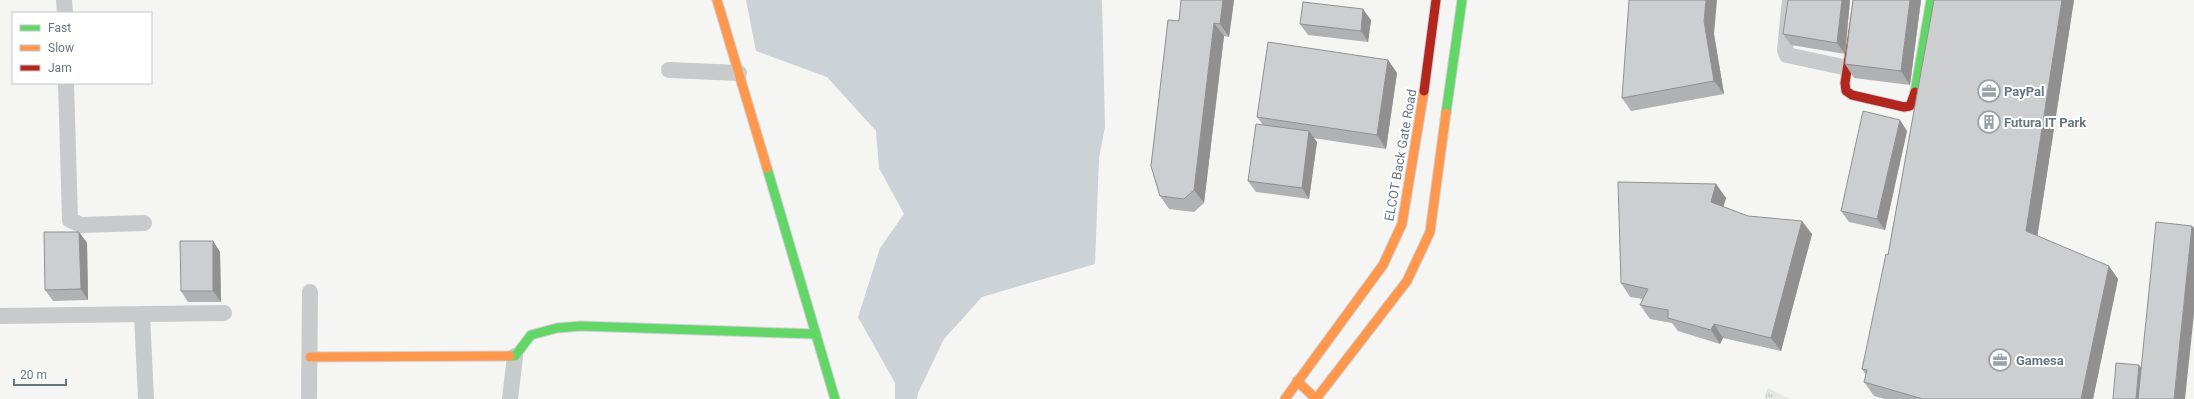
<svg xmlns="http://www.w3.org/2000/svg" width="2194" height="399" font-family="Roboto,sans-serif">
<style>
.grass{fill:url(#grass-tufts)}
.water{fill:#ccd2d5}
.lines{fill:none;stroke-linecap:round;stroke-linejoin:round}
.fast-casing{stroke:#d1d1d2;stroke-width:11}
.slow-casing{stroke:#d1d1d2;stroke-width:11}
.jam-casing{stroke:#d1d1d2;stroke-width:11}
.street{stroke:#c9cacb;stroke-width:16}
.fast{stroke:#63d668;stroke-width:9}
.slow{stroke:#ff974d;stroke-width:9}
.jam{stroke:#b3261e;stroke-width:9}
.wall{fill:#b0b1b2}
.shaded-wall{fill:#909091}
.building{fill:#cdcecf;stroke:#909091}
.labels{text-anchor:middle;stroke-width:4;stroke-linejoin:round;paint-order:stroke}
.poi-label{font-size:13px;font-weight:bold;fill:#677582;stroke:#fff;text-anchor:start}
.street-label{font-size:13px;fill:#677582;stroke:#fff}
</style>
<defs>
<pattern id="grass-tufts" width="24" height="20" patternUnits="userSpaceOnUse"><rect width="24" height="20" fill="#e4e7e2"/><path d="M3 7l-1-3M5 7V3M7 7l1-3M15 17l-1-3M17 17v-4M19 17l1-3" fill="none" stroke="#bdc0bd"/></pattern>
</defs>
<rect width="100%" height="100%" fill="#f5f5f4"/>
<path class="grass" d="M1768,388L1790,399H1764Z"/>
<path class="water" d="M746,0H1102L1105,127L1099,158L1095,264L982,297L944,339L918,393L917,399H895V383L858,317L880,248L904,214L879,168L876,131L827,77L756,51Z"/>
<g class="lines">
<g class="fast-casing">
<g id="fast">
<path d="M1915,92L1931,0"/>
<path d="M1446,113L1462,0"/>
<path d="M767,168L835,399"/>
<path d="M510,356H515L531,335L557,328L581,326L816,334"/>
</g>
</g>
<g class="slow-casing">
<g id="slow">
<path d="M717,0L767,168"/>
<path d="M310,357L510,356"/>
<path d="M1297,381L1316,399L1407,281L1430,232L1446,113"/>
<path d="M1285,399L1383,265L1402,224L1424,91"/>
</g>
</g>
<g class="jam-casing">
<g id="jam">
<path d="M1858,0L1845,83L1846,91L1852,95L1904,107L1910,106L1915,92"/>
<path d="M1424,91L1436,0"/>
</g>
</g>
<g class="street">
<path d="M64,0L65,13"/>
<path d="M1790,0L1785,50L1787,55L1848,68"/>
<path d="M669,70L739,73"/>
<path d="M66,83L70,220L81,225L144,223"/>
<path d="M142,314L146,399"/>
<path d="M0,316L224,313"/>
<path d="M309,399L310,292"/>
<path d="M510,399L515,356"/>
</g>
<use href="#fast" class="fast"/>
<use href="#slow" class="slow"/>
<use href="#jam" class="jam"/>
</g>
<g class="wall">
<path d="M1181,0H1234L1229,37L1224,36L1204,203L1194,212L1169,209L1160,196Z"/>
<path d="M1850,0L1845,54L1791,45L1783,34Z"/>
<path d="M1853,0H1921L1910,85L1854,78L1845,64Z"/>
<path d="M1934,0H2074L2037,236L2118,279L2093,399H1885L1874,396L1864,382L1866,375L1862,369L1888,255Z"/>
<path d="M1371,20L1368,42L1308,35L1300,24Z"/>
<path d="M1714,34L1724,94L1631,111L1622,98Z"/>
<path d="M1388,60L1397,73L1386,149L1313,138L1317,142L1309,199L1256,192L1248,181L1263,125L1257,117Z"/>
<path d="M1907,131L1885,230L1849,222L1841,211Z"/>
<path d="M1716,184L1726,198L1723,207L1748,216L1812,234L1781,351L1723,338L1720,344L1678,331L1672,323L1650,319L1640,305L1643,299L1630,297L1621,283Z"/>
<path d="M79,232L87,243L88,300L53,301L45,290Z"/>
<path d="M213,241L220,252L221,302H188L181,291Z"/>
</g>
<g class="shaded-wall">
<path d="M1223,0H1234L1229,37L1220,24Z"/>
<path d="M1706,0H1717L1714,34L1724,94L1714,81L1704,21Z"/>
<path d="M1842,0H1850L1845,54L1837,43Z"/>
<path d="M1910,0H1921L1910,85L1901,71Z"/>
<path d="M2062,0H2074L2036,245L2026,231Z"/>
<path d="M1363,9L1371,20L1368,42L1361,31Z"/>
<path d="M1214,23L1224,36L1204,203L1194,190Z"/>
<path d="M1388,60L1397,73L1386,149L1377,135Z"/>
<path d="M1900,120L1907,131L1885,230L1877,219Z"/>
<path d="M1309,131L1317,142L1309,199L1302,188Z"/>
<path d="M1716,184L1726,198L1721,215L1711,202Z"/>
<path d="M1802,221L1812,234L1781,351L1771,338Z"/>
<path d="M2192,226L2194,228V314L2185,399H2174Z"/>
<path d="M79,232L87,243L88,300L81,289Z"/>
<path d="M213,241L220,252L221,302L213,291Z"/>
<path d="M2109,266L2118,279L2093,399H2081Z"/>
<path d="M1714,324L1723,338L1720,344L1711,330Z"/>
<path d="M2139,365L2144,372L2142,399H2136Z"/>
</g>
<g class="building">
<path d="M1181,0H1223L1220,24L1214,23L1194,190L1184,199L1160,196L1151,166L1168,20L1179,21Z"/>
<path d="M1629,0H1706L1704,21L1714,81L1622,98Z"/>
<path d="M1788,0H1842L1837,43L1783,34Z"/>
<path d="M1853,0H1910L1901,71L1845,64Z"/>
<path d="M1934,0H2062L2026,231L2109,266L2081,399H1923L1864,382L1867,370L1862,369L1886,254L1888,255Z"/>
<path d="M1303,2L1363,9L1361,31L1300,24Z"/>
<path d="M1268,42L1388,60L1377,135L1257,117Z"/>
<path d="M1863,111L1900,120L1877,219L1841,211Z"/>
<path d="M1256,124L1309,131L1302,188L1248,181Z"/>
<path d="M1618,182L1716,184L1711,202L1748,216L1802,221L1771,338L1714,324L1711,330L1668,318V310L1640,305L1648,289L1621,283Z"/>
<path d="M2156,222L2192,226L2174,399H2138Z"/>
<path d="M44,232H79L81,289L45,290Z"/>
<path d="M180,241H213V291H181Z"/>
<path d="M2116,363L2139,365L2136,399H2113Z"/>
</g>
<defs>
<g id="office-ring" transform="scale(1.15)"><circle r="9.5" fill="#fff" stroke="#99a2aa" stroke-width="1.5"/><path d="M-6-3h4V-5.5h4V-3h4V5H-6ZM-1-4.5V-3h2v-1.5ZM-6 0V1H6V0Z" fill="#99a2aa"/></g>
<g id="building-ring" transform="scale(1.15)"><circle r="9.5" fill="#fff" stroke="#99a2aa" stroke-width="1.5"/><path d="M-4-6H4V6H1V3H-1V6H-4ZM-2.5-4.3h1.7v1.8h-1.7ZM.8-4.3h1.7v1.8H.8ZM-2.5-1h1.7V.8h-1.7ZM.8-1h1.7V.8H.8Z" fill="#99a2aa"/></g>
</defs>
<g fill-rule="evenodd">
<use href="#office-ring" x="1989" y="91"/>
<use href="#building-ring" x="1989" y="122"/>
<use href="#office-ring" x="2000" y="360"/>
</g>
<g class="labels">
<g class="poi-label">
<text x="2004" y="96">PayPal</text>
<text x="2004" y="127">Futura IT Park</text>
<text x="2016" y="365">Gamesa</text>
</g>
<g class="street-label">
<text transform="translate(1400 155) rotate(-80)" y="5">ELCOT Back Gate Road</text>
</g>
</g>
<rect x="12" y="12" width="140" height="72" fill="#ffffff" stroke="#c2c8cd"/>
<rect x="20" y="25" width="20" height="6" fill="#63d668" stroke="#c2c8cd"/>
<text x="48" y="32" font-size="12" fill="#677582">Fast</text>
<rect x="20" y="45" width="20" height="6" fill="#ff974d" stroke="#c2c8cd"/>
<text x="48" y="52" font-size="12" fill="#677582">Slow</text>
<rect x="20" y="65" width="20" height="6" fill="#b3261e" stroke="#c2c8cd"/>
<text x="48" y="72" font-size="12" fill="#677582">Jam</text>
<path d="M14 379v6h52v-6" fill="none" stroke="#677582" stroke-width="2"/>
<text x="20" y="379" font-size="12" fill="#677582" stroke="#ffffff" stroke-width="3" paint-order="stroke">20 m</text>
</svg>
